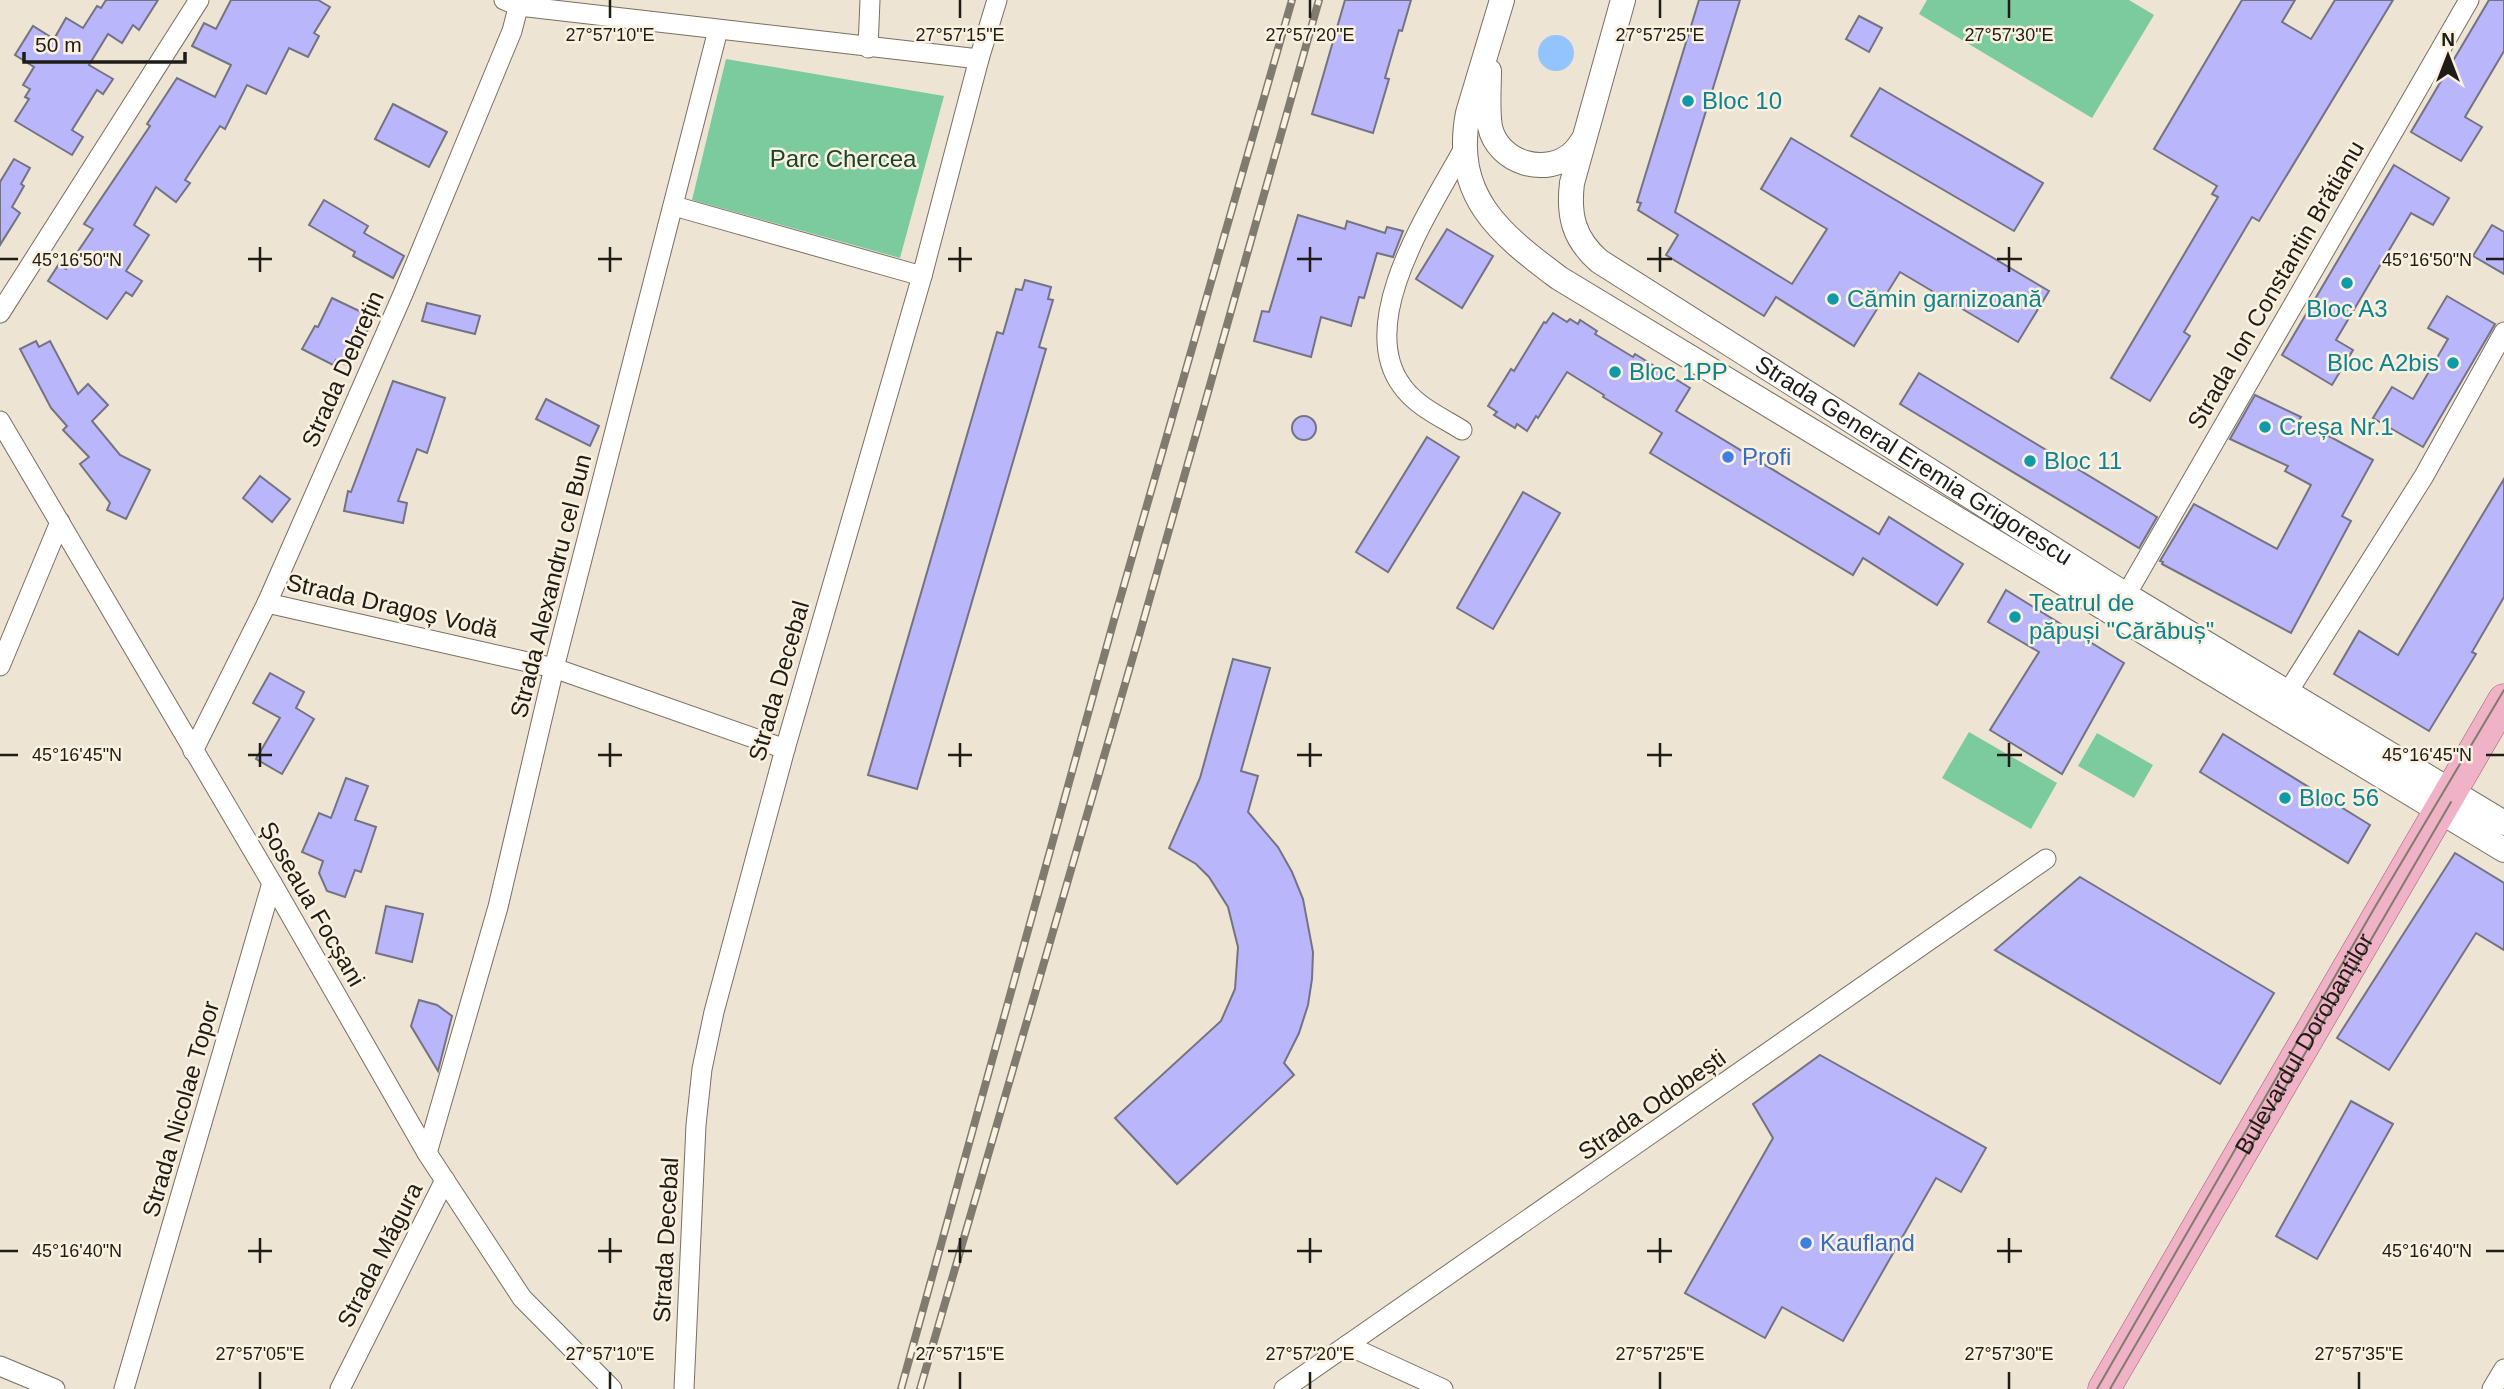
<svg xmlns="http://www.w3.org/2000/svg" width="2504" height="1389" font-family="Helvetica,sans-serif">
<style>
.green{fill:#7ccb9f}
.water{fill:#94c4fe}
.building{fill:#b9b6fc;stroke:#737382;stroke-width:2}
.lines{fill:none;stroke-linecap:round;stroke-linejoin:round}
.minor-casing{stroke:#786f61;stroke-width:21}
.tertiary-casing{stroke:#786f61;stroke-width:26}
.primary-casing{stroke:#a05c70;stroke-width:33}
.minor{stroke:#fff;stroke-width:19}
.tertiary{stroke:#fff;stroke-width:24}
.primary{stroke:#f0b2c6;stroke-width:32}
.tram{stroke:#807a6f;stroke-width:2}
.rail-casing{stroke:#807a6f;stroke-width:8}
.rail{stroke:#fbf1e1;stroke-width:5;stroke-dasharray:16;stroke-linecap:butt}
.ticks{fill:none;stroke:#1f1c16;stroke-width:2.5}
.culture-dot{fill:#0f9aa8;stroke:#fbf1e1;stroke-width:2.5}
.shop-dot{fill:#3f7fe0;stroke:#fbf1e1;stroke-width:2.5}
.labels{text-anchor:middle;stroke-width:5;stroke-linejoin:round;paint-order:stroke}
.culture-label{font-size:24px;fill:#0d838f;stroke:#fbf1e1;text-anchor:start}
.park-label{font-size:24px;fill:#19432d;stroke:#fbf1e1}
.street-label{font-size:24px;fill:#1f1c16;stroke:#fbf1e1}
.shop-label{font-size:24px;fill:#366cbe;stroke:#fbf1e1;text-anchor:start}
.ticks-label{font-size:18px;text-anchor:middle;fill:#1f1c16;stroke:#fbf1e1;stroke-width:5;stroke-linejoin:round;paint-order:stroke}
</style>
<rect width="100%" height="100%" fill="#eee4d4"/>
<g class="green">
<path d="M1927,0H2129L2154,15L2092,118L1919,14Z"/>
<path d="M726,59L944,96L900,258L692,200Z"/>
<path d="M1969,732L2057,783L2031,829L1942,778Z"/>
<path d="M2097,733L2153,765L2134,798L2078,766Z"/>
</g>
<circle class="water" cx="1556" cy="53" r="18"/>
<g class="building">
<path d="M106,0H158L139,30L133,25L122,43L108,34L89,65L113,79L103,94L97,90L72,130L83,137L72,155L15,121L29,99L25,97L30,89L23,85L34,67L15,55L33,26L54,39L66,18L83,28L97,6L101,8Z"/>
<path d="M231,0H318L330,7L314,33L319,36L308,57L289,48L266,94L247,85L225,129L220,126L185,180L190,183L176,202L156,187L134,225L149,235L126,271L142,281L132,296L126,292L107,319L48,281L59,264L66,269L93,229L84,224L150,126L147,124L177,78L215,97L231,65L192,46L204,23L216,29Z"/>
<path d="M1345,0H1411L1402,31L1399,30L1385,78L1389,79L1373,133L1312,114Z"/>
<path d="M1699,0H1740L1675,212L1792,284L1827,229L1761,189L1791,138L2049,291L2018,342L1900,272L1854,346L1776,297L1764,316L1666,255L1678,235L1638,210L1641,203L1637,202Z"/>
<path d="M2242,0H2295L2282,22L2311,39L2335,0H2393L2259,221L2252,217L2184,332L2190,336L2150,401L2111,378L2218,197L2212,194L2217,186L2154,149Z"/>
<path d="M2489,0H2504V51L2465,117L2482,127L2461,161L2411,132Z"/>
<path d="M1859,16L1882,28L1869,52L1846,39Z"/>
<path d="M1880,88L2043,183L2014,231L1851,136Z"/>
<path d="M393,104L447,132L429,167L375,139Z"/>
<path d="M14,159L30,168L21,184L24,186L12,207L20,213L0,245V182Z"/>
<path d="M2394,165L2449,198L2433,225L2411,213L2336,340L2353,350L2332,385L2282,355Z"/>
<path d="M324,200L368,226L364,233L404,256L393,278L353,256L355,252L309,225Z"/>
<path d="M1298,215L1345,229L1347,221L1385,233L1387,227L1403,231L1393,257L1377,253L1364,298L1359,297L1351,326L1321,317L1311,357L1254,341L1262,311L1269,312Z"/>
<path d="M2492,225L2504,232V274L2473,256Z"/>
<path d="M1447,229L1493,256L1462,308L1416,279Z"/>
<path d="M1025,280L1051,287L1048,299L1053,300L1039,347L1046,349L917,789L868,775L997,332L1003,334L1016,289L1022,290Z"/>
<path d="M2447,296L2495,324L2423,447L2373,418L2392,387L2413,399L2448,339L2428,328Z"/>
<path d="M332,298L374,318L349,366L336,360L333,365L302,349L315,326L318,327Z"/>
<path d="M427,303L480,316L475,334L422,321Z"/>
<path d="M1553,313L1567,322L1570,319L1578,324L1580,320L1597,331L1595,334L1633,357L1635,354L1690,388L1676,411L1879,534L1889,517L1963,564L1937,605L1863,558L1853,575L1650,453L1662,433L1603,397L1604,395L1567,372L1538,418L1536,416L1527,431L1517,424L1515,428L1494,415L1497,412L1488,406L1511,369L1514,371L1544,322L1546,323Z"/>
<path d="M36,341L39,347L50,341L78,394L88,384L108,405L92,421L120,455L150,470L126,519L107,510L110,503L80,464L89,457L63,430L67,426L51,408L20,349Z"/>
<path d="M1919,373L2157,517L2139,548L1900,404Z"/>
<path d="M393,381L445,398L427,453L417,449L398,501L407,503L403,523L344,511L348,491L351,492Z"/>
<path d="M2255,395L2301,417L2299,420L2373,460L2342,516L2351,521L2291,633L2162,564L2163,562L2160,561L2194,504L2277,549L2311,485L2285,471L2288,466L2230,439Z"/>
<path d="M546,399L599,426L590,446L536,419Z"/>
<circle cx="1304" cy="428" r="12"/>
<path d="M1427,437L1459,457L1388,572L1356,552Z"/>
<path d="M260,476L290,499L272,522L243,498Z"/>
<path d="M2504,479V597L2472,652L2476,654L2429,731L2334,674L2359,631L2398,655Z"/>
<path d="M1523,492L1560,513L1493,629L1457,608Z"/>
<path d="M2006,590L2124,663L2062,774L1990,730L2039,652L1988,622Z"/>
<path d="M1233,659L1270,668L1241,771L1258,776L1248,812L1278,847L1292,872L1303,899L1313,952L1312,979L1308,1005L1299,1033L1284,1063L1294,1075L1177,1184L1115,1118L1221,1021L1235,989L1238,947L1228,907L1209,877L1196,864L1169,848L1200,778Z"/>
<path d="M270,673L304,692L296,708L314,719L282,774L256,759L280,718L253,703Z"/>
<path d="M2223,734L2370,825L2348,863L2200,772Z"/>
<path d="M346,778L368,786L355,820L376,827L361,872L355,870L345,897L327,891L319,873L323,861L302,852L319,813L331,818Z"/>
<path d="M2455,853L2504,883V950L2476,933L2389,1070L2337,1038Z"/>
<path d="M2080,877L2274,993L2220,1084L1995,950Z"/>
<path d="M386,906L423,914L412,962L376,953Z"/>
<path d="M419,1000L437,1005L452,1016L438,1071L411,1026Z"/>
<path d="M1820,1055L1986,1148L1961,1192L1936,1178L1843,1341L1782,1307L1765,1338L1685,1293L1773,1138L1753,1104Z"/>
<path d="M2351,1101L2393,1124L2317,1259L2276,1236Z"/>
</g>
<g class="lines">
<g class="minor-casing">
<g id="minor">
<path d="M504,0L519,6L979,59"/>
<path d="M868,48L870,0"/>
<path d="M674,206L922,276"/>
<path d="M0,313L199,0"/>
<path d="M0,421L272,883L427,1153L522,1298L612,1389"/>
<path d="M1462,430C1441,417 1416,406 1402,386C1354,321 1432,207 1464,148"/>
<path d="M2126,595L2469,0"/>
<path d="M267,603L554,668L785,749"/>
<path d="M0,666L60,522"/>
<path d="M2281,703L2424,476L2504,332"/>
<path d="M193,751L267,603L403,294L512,31L520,0"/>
<path d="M427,1153L498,907L554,668L718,30"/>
<path d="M1347,1345L1443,1389"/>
<path d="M0,1366L55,1389"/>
<path d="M124,1389L272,883"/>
<path d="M340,1389L445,1180"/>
<path d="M684,1389L696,1125L702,1069L714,1012L785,749L922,276L979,59L997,0"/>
<path d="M1284,1389L2046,859"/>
<path d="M2492,1389L2504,1369"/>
</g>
</g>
<g class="tertiary-casing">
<g id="tertiary">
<path d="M1502,0L1468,113C1452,196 1499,233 1559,278L2504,850"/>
<path id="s1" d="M1623,0L1572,183C1568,216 1574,239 1599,261L2126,595L2504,823"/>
<path d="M1489,71C1489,89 1487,109 1490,127C1498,163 1547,178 1574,152C1578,148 1581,143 1584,139"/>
</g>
</g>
<g class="primary-casing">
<g id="primary">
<path id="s2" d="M2104,1389L2504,700"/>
</g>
</g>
<use href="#minor" class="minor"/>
<use href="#tertiary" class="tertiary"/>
<use href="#primary" class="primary"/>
<g class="tram">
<path d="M2097,1389L2375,907L2504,690"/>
<path d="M2110,1389L2451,802"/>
</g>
<g class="rail-casing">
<g id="rail">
<path d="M901,1389L1114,620L1292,0"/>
<path d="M920,1389L1139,636L1319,0"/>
</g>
</g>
<use href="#rail" class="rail"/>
</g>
<path class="ticks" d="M610,0V18M960,0V18M1310,0V18M1660,0V18M2009,0V18M260,247V272M610,247V272M960,247V272M1310,247V272M1660,247V272M2009,247V272M0,259H18M248,259H272M598,259H622M948,259H972M1297,259H1322M1647,259H1672M1997,259H2022M2486,259H2504M260,743V767M610,743V767M960,743V767M1310,743V767M1660,743V767M2009,743V767M0,755H18M248,755H272M598,755H622M948,755H972M1297,755H1322M1647,755H1672M1997,755H2022M2486,755H2504M260,1238V1263M610,1238V1263M960,1238V1263M1310,1238V1263M1660,1238V1263M2009,1238V1263M0,1251H18M248,1251H272M598,1251H622M948,1251H972M1297,1251H1322M1647,1251H1672M1997,1251H2022M2486,1251H2504M260,1372V1389M610,1372V1389M960,1372V1389M1310,1372V1389M1660,1372V1389M2009,1372V1389M2359,1372V1389"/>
<g class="culture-dot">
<circle cx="1688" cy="101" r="7"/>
<circle cx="2347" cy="283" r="7"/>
<circle cx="1833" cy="299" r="7"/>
<circle cx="2453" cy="363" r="7"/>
<circle cx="1615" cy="372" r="7"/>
<circle cx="2265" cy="427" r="7"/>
<circle cx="2030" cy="461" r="7"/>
<circle cx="2015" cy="617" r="7"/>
<circle cx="2285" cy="798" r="7"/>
</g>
<g class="shop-dot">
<circle cx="1728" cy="457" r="7"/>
<circle cx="1806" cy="1243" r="7"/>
</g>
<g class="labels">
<g class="culture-label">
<text x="1702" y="109">Bloc 10</text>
<text x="1847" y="307">Cămin garnizoană</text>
<text x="2347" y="317" text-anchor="middle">Bloc A3</text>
<text x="2439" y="371" text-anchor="end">Bloc A2bis</text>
<text x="1629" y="380">Bloc 1PP</text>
<text x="2279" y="435">Creșa Nr.1</text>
<text x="2044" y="469">Bloc 11</text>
<text x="2029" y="611">Teatrul de<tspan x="2029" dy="28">păpuși "Cărăbuș"</tspan></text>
<text x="2299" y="806">Bloc 56</text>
</g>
<g class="park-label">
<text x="843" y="167">Parc Chercea</text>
</g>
<g class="street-label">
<text transform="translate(2276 285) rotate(-60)" y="8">Strada Ion Constantin Brătianu</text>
<text transform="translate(343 369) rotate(-66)" y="8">Strada Debrețin</text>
<text dy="8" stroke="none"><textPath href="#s1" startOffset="649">Strada General Eremia Grigorescu</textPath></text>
<text transform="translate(551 586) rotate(-76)" y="8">Strada Alexandru cel Bun</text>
<text transform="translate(392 606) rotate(13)" y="8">Strada Dragoș Vodă</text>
<text transform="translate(779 681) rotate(-74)" y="8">Strada Decebal</text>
<text transform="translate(312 904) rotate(60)" y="8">Șoseaua Focșani</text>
<text dy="8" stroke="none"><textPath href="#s2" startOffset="399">Bulevardul Dorobanților</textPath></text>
<text transform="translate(1652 1105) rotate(-35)" y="8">Strada Odobești</text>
<text transform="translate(181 1109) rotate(-74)" y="8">Strada Nicolae Topor</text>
<text transform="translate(666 1240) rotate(-87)" y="8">Strada Decebal</text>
<text transform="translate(380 1255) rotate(-63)" y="8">Strada Măgura</text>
</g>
<g class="shop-label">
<text x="1742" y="465">Profi</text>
<text x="1820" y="1251">Kaufland</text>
</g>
</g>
<g class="ticks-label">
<text x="610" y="41">27°57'10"E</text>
<text x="960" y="41">27°57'15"E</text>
<text x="1310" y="41">27°57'20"E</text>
<text x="1660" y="41">27°57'25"E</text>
<text x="2009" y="41">27°57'30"E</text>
<text x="77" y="266">45°16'50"N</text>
<text x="2427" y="266">45°16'50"N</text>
<text x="77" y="761">45°16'45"N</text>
<text x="2427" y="761">45°16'45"N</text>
<text x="77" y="1257">45°16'40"N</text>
<text x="2427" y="1257">45°16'40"N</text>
<text x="260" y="1360">27°57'05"E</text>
<text x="610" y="1360">27°57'10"E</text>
<text x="960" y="1360">27°57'15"E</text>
<text x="1310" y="1360">27°57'20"E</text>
<text x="1660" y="1360">27°57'25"E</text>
<text x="2009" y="1360">27°57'30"E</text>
<text x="2359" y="1360">27°57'35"E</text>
</g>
<g transform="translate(2448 56)" stroke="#fbf1e1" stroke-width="5" paint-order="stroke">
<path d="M0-5L12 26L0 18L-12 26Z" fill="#1f1c16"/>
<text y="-10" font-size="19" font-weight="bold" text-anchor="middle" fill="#1f1c16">N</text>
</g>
<path d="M24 52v10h161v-10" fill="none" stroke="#1f1c16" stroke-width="3.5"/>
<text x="35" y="52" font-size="21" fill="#1f1c16" stroke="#fbf1e1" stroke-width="5" paint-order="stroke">50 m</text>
</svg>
